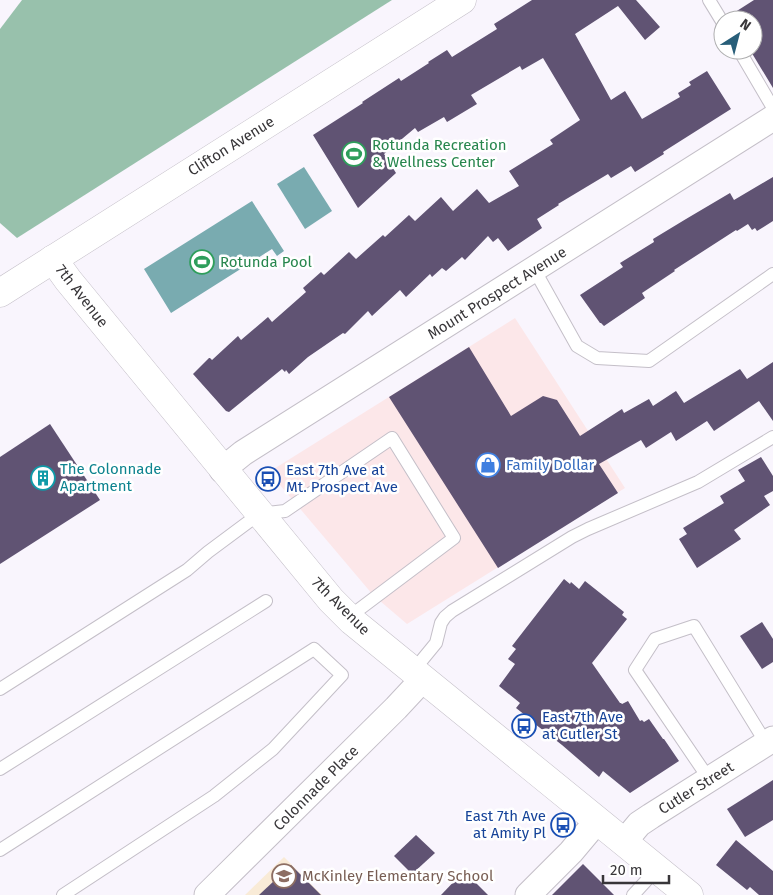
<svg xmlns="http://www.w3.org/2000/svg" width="773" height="895" font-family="'Fira Sans',sans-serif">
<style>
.commercial{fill:#fce7e9}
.education{fill:#f9ebd7}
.forest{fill:#98c1ac}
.water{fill:#79abb0}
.building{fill:#605373}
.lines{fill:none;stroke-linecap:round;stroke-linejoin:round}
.lane-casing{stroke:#c4bfc8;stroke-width:14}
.street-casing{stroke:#c4bfc8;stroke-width:27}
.secondary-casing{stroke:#c4bfc8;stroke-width:29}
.lane{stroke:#fff;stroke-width:12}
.street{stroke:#fff;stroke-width:25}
.secondary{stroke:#fff;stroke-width:28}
.labels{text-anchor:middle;stroke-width:5;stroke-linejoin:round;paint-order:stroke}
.leisure-label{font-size:15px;fill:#27864d;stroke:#fff;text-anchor:start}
.street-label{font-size:15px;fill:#383639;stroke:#fff}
.shop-label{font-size:15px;fill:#366cbe;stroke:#fff;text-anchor:start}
.culture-label{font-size:15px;fill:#0d838f;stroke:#fff;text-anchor:start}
.transit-label{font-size:15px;fill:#164399;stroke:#fff;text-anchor:start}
.education-label{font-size:15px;fill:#785e54;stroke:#fff;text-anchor:start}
</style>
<rect width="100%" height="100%" fill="#f9f5fd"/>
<path class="commercial" d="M515,318L625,488L407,624L373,595L269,472Z"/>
<path class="education" d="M284,857L322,895H245Z"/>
<path class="forest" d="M22,0H392L17,238L0,223V29Z"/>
<g class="water">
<path d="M304,167L332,211L305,229L277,184Z"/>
<path d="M252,201L284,251L277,256L272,249L171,313L144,269Z"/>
</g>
<g class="building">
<path d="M532,0H636L660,27L645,40L618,6L575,34L611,100L625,91L642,119L680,97L678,93L691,85L689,82L707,71L731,109L663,152L664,154L635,172L631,166L611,178L608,174L558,204L559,205L537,219L542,228L508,251L498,238L493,242L488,236L465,260L462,257L446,271L442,268L432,277L430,274L406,297L400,290L372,316L368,311L345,334L343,333L308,357L289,374L286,370L285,372L282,369L229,412L226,411L193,374L209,358H210L212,360L238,336L241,340L268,317L272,322L306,292L303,288L321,272L324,275L349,252L356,259L383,235L385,237L409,215L415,221L441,197L453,211L477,189L489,203L519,186L509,171L553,144L550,140L580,120L543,58L522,70L520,66L471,95L477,104L447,122L444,117L418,132L415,128L384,154L396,173L358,208L313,135L363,103L362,102L399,78L401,81L429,63L428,62L447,50L452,57L497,29L494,24Z"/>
<path d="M754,0H773V88L750,50H753V20H731L729,16Z"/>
<path d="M773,177V221L757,231L755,228L752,230L748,224L737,231L736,230L674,270L675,271L642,293L645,298L604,326L601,323H600L580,295L623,267L620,263L654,242L653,239L686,219L730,193L734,200Z"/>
<path d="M469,347L511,416L543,396L557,400L580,436L622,409L624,413L649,399L653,406L676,391L684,403L740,369L747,379L773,362V421L759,401L714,431L707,421L676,441L671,432L646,448L641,440L599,464L618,493L498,568L389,397Z"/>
<path d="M50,424L100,500L0,564V457Z"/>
<path d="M761,457L773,476V491L764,496L770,505L734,530L741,539L697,568L679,539L687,534L683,528L724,503L720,496L745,481L738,470Z"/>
<path d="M564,579L570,584L571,582L579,589L585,581L624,612L622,615L627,619L592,663L620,703H621L622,704L628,701L640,721L642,720L644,722L649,719L663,739H664L679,761L630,793L603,771L599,777L562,745L535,724V723L516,708L520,703L499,686L515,664L508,659L516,649L512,646Z"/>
<path d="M762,622L773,639V662L762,669L740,636Z"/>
<path d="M773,780V820L745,837L727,809Z"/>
<path d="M416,835L435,853L412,874L394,856Z"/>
<path d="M736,840L773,871V895H759L750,887L747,890L716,865Z"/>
<path d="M583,864L614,895H552Z"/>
<path d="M291,865L321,895H259Z"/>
<path d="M464,871L488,895H441Z"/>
</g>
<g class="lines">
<g class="lane-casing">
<g id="lane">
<path d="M709,0L723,23"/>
<path d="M739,50L773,108"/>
<path d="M534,269L577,346L597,358L649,361L773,274"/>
<path d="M413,671L436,643L441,623L445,617L452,611L572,537L588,529L698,482L773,437"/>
<path d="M0,689L187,570L208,552L259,514L285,511L392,438L454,538L349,617"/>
<path d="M0,769L266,601"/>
<path d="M709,779L635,670L655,639L694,626L766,743"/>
<path d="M0,850L314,649L342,675L273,749L214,796L63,895"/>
<path d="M633,895L645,882L656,868"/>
</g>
</g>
<g class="street-casing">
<g id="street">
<path d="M222,470L243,453L773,118"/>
<path d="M624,842L639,824L651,816L773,739"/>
<path d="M207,895L396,708L423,679"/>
<path d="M528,895L571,852L597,821"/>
</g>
</g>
<g class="secondary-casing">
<g id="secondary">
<path d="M53,259L68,280L331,600L352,621L689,895"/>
<path d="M0,293L462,0"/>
</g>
</g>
<use href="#lane" class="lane"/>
<use href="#street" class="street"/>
<use href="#secondary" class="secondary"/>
</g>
<defs>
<g id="stadium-ring" transform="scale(1.25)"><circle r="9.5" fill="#fff" stroke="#2e9e5b" stroke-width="1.5"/><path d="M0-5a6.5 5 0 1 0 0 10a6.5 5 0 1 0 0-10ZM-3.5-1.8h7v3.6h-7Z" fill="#2e9e5b"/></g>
<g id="shop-ring" transform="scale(1.25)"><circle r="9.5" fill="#fff" stroke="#3f7fe0" stroke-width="1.5"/><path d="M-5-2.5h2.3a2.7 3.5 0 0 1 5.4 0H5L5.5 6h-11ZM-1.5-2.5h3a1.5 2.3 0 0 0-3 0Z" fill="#3f7fe0"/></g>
<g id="building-ring" transform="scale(1.25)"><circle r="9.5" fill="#fff" stroke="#0f9aa8" stroke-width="1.5"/><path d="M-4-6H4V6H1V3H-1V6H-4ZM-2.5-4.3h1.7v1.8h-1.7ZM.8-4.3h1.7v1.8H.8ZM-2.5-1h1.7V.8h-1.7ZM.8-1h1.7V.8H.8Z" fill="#0f9aa8"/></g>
<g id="bus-ring" transform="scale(1.25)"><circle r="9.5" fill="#fff" stroke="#1a4fb4" stroke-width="1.5"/><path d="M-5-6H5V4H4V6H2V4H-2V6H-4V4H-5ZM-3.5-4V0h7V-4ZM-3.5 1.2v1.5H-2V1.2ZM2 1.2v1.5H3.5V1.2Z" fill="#1a4fb4"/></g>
<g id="school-ring" transform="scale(1.25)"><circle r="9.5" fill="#fff" stroke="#8d6e63" stroke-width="1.5"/><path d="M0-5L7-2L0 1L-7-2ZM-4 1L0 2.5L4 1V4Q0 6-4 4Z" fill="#8d6e63"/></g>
</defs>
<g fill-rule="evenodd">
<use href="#stadium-ring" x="354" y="154"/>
<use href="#stadium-ring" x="202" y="262"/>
<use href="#shop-ring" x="488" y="465"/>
<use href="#building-ring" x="43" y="478"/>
<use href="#bus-ring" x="268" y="479"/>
<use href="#bus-ring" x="524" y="726"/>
<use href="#bus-ring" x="563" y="825"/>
<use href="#school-ring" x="284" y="876"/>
</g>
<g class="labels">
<g class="leisure-label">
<text x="372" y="150">Rotunda Recreation<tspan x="372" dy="17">&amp; Wellness Center</tspan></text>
<text x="220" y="267">Rotunda Pool</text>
</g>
<g class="street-label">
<text transform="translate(231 146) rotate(-32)" y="5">Clifton Avenue</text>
<text transform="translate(497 293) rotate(-32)" y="5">Mount Prospect Avenue</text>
<text transform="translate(82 296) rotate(52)" y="5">7th Avenue</text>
<text transform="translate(341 606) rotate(45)" y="5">7th Avenue</text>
<text transform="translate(316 788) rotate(-45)" y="5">Colonnade Place</text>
<text transform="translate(696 788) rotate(-32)" y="5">Cutler Street</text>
</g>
<g class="shop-label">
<text x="506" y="470">Family Dollar</text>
</g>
<g class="culture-label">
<text x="60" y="474">The Colonnade<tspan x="60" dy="17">Apartment</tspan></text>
</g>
<g class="transit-label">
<text x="286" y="475">East 7th Ave at<tspan x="286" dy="17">Mt. Prospect Ave</tspan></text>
<text x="542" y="722">East 7th Ave<tspan x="542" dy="17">at Cutler St</tspan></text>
<text x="546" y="821" text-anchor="end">East 7th Ave<tspan x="546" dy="17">at Amity Pl</tspan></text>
</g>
<g class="education-label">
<text x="302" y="881">McKinley Elementary School</text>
</g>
</g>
<g transform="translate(738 35) rotate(36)"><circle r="24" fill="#ffffff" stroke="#afafb0"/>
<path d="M0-4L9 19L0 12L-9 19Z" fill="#285e79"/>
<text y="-8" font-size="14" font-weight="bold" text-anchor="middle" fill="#383639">N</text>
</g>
<path d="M603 875v8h66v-8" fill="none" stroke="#383639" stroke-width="2.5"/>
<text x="610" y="875" font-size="15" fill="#383639" stroke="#ffffff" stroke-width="4" paint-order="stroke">20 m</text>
</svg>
